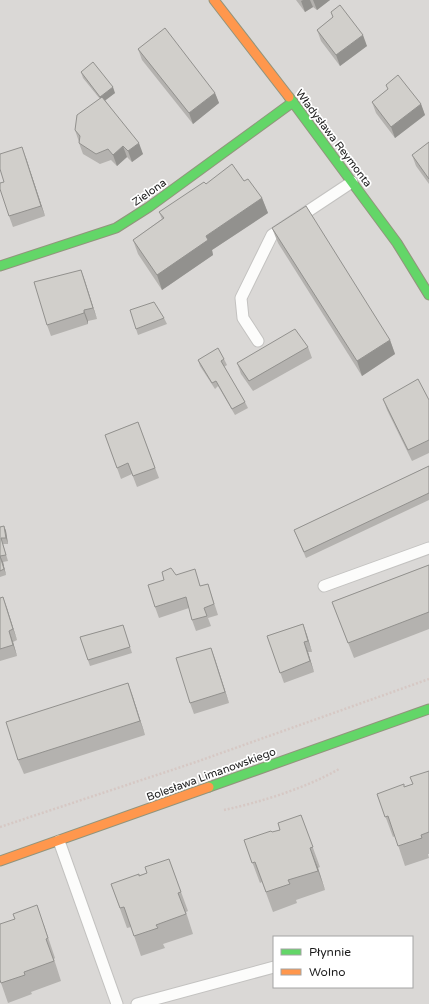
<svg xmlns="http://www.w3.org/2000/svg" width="429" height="1004" font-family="'Varela Round',sans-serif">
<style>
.residential{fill:#dad8d6;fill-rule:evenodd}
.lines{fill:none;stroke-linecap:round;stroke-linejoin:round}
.lane-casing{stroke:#c3c2c0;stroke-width:13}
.fast-casing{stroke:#92947c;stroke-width:11}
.slow-casing{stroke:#92947c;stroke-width:11}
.path{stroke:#d6c8c4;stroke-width:2.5;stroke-dasharray:2 2;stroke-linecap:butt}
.lane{stroke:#fcfcfb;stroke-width:11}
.fast{stroke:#63d668;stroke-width:9}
.slow{stroke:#ff974d;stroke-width:9}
.wall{fill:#b4b2af}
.shaded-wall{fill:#92918e}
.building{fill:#d1cfcb;stroke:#92918e}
.labels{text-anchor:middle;stroke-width:3.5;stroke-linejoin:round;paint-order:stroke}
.street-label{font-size:11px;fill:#1c1c1c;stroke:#fff}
</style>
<rect width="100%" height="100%" fill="#ebe9e4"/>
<path class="residential" d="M0,0H429V1004H0ZM274,937H412V987H274Z"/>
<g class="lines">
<g class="lane-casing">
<g id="lane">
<path d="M258,341L243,318L241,298L272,235L352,182"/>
<path d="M324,586L429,548"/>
<path d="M59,841L117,1004"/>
<path d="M137,1004L274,967"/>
</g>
</g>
<g class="fast-casing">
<g id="fast">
<path d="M289,97L397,243L429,295"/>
<path d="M0,266L116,228L149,207L293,102"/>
<path d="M209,787L429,709"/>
</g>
</g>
<g class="slow-casing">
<g id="slow">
<path d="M214,0L289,97"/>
<path d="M0,861L209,787"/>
</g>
</g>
<g class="path">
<path d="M224,810C261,802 306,788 339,769"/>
<path d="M0,827L196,762L429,679"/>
</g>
<use href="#lane" class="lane"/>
<use href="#fast" class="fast"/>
<use href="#slow" class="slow"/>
</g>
<g class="wall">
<path d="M296,0H330L317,10L313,7L305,12Z"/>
<path d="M331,12L367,46L340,66L321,41L317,30L333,17Z"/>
<path d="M138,49L215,93L219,103L193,124L142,60Z"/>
<path d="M81,72L115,93L105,100L143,154L132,162L127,157L117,166L111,160L100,164L83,154L79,143V142L75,130L100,99L83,78Z"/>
<path d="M386,85L421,104L425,115L395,138L376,113L372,102L388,89Z"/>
<path d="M429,142V184L416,166L412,155Z"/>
<path d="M26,158L45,216L13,227L9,216L4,182Z"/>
<path d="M244,181L262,198L268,213L212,250L213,255L162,290L138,254L133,240L162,219L159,212L206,184Z"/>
<path d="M272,228L390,340L395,354L362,376L278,243Z"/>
<path d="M81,270L97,319L88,321V324L51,336L47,325Z"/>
<path d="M164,318L167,324L138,335L136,329Z"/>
<path d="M308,347L312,358L253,391L241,374L237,363Z"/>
<path d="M224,359L227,365L224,367L245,402L248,408L235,415L218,386L215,389L200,366L198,360Z"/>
<path d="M383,399L429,400V453L412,461L387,410Z"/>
<path d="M138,422L159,478L137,487L132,474L121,479L105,435Z"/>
<path d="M429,466V500L306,558L294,530Z"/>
<path d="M4,526L6,531L8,544H3L8,561L3,562L6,575L0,577V527Z"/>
<path d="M429,565V629L354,658L332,602Z"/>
<path d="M176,575L201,586L208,584L218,615L208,618L211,626L196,631L192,620L189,608L159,618L155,607L164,580Z"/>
<path d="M3,597L17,640L13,642L17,656L0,661V598Z"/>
<path d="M303,624L312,652H308L314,672L284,683L267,636Z"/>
<path d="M123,625L132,653L90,666L80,637Z"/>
<path d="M211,648L229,703L194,714L190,703Z"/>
<path d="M128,683L145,735L24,774L18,760Z"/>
<path d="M429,771V854H428L429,858L405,866L395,836L393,837L377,794L404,787L413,784Z"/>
<path d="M301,815L320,867L318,868L325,890L296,900L297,903L273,912L262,882L260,883L244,840L280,830Z"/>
<path d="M169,859L188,911L186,912L193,934L163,944L165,948L141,956L131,927L127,928L111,884L147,873Z"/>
<path d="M44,925L55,958L54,959L61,981L31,992L32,994L8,1003L0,980Z"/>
</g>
<g class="shaded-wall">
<path d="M303,0H310L313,7L305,12L301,1Z"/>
<path d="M313,0H330L317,10Z"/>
<path d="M363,35L367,46L340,66L336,55Z"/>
<path d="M113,87L115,93L102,103L100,97Z"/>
<path d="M215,93L219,103L193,124L189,113Z"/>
<path d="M421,104L425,115L395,138L391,127Z"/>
<path d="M139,143L143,154L132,162L128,151Z"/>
<path d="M123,146L127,157L117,166L113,155Z"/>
<path d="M22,147L26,158L45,216L41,206Z"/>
<path d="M262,198L268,213L212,250L213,255L162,290L157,275L206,236Z"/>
<path d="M81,270L85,281L97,319L93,308Z"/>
<path d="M84,310L88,321V324L84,313Z"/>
<path d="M390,340L395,354L362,376L357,361Z"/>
<path d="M4,526L6,531L8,544L6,538Z"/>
<path d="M0,556L3,562L6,575L4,569Z"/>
<path d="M3,597L7,608L17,640L13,629Z"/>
<path d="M303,624L307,635L312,652L308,641Z"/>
<path d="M9,631L13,642L17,656L13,645Z"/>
<path d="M304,642L308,652L314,672L310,661Z"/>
<path d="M211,648L215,659L229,703L225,692Z"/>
<path d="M128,683L133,697L145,735L140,721Z"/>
<path d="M310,848L318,868L325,890L318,871Z"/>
</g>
<g class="building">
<path d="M340,5L363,35L336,55L317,30L333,17L331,12Z"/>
<path d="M165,28L215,93L189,113L138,49Z"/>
<path d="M93,62L113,87L100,97L81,72Z"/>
<path d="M398,75L421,104L391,127L372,102L388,89L386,85Z"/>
<path d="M102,97L139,143L128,151L123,146L113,155L108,149L96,154L79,143L80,136L75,130L77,115Z"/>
<path d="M429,142V179L412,155Z"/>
<path d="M22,147L41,206L9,216L0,189V183L4,182L0,169V154Z"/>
<path d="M232,164L244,181L248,179L262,198L206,236L208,240L157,275L133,240L164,218L159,212L204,182L206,184Z"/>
<path d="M306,206L390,340L357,361L272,228Z"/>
<path d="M81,270L93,308L84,310V313L47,325L34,282Z"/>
<path d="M154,302L164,318L136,329L130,310Z"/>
<path d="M295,329L308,347L249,381L237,363Z"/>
<path d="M218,348L224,359L221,361L245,402L232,409L216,381L212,383L198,360Z"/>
<path d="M418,379L429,400V440L408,450L383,399Z"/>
<path d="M138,422L155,468L133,476L128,463L117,468L105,435Z"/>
<path d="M429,466V493L304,552L294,530Z"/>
<path d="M4,526L6,538H1L6,555L0,556L4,569L0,571V527Z"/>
<path d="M429,565V612L348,643L332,602Z"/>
<path d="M171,568L176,575L195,569L200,586L208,584L214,604L204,608L207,616L192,620L186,597L155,607L148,585L164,580L162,572Z"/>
<path d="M3,597L13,629L9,631L13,645L0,649V598Z"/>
<path d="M303,624L308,641L304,642L310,661L280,673L267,636Z"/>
<path d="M123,625L130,647L88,660L80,637Z"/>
<path d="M211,648L225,692L190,703L176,658Z"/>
<path d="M128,683L140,721L18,760L6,722Z"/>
<path d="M429,771V832L421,835L422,838L398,846L388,816L385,817L377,794L404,784V787L413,784L410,777Z"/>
<path d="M301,815L313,847L310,848L318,871L288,880L290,884L266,892L255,862L252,863L244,840L271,831L272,832L280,830L278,823Z"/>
<path d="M169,859L181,892L178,893L186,914L156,925L158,928L134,936L124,907L120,908L111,884L139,874V876L147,873L145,867Z"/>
<path d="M37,905L48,938L46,939L54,961L24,972L25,975L1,983L0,980V924L15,919L13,914Z"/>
</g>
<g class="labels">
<g class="street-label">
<text transform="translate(334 138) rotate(53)" y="4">Władysława Reymonta</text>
<text transform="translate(149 192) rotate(-35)" y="4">Zielona</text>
<text transform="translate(211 774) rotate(-20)" y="4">Bolesława Limanowskiego</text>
</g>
</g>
<rect x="273" y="936" width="140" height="52" fill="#ffffff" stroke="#a4a4a4"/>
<rect x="281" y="949" width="20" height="6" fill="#63d668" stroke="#a4a4a4"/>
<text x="309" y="956" font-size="12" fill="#1c1c1c">Płynnie</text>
<rect x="281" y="969" width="20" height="6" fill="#ff974d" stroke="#a4a4a4"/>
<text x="309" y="976" font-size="12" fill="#1c1c1c">Wolno</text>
</svg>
